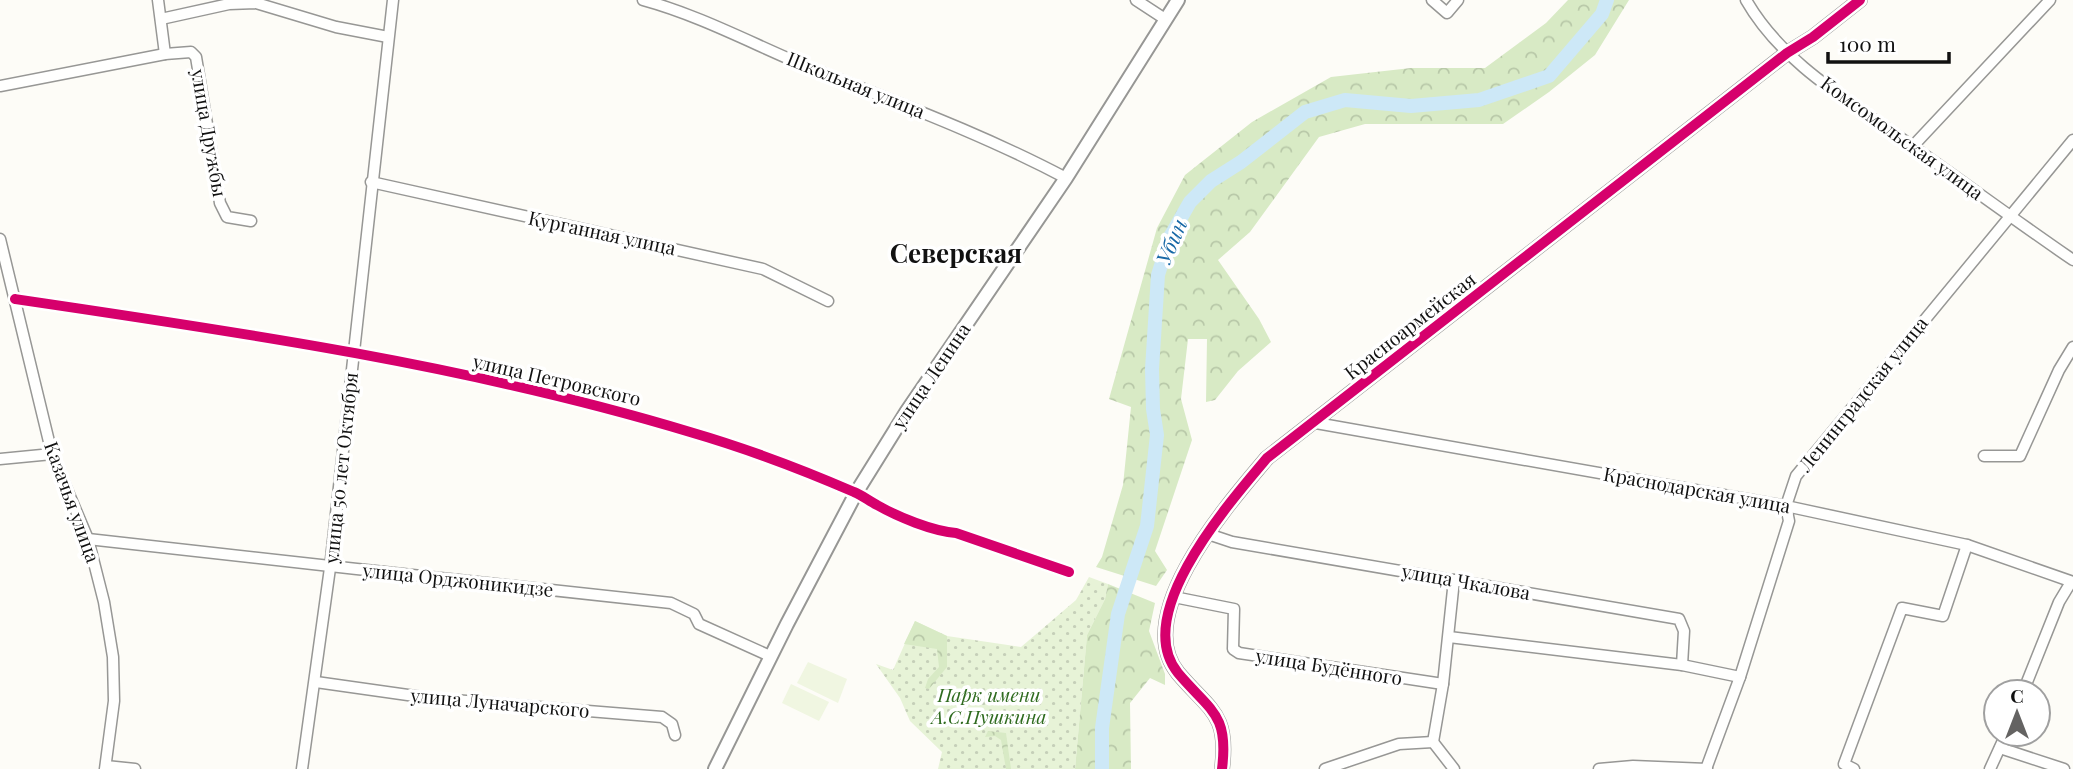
<svg xmlns="http://www.w3.org/2000/svg" width="2073" height="769" font-family="'Playfair Display',serif">
<style>
.grass{fill:url(#grass-dots)}
.forest{fill:url(#forest-crowns)}
.pitch{fill:#f0f6e1}
.lines{fill:none;stroke-linecap:round;stroke-linejoin:round}
.river{stroke:#cde8f7;stroke-width:14}
.minor-casing{stroke:#979795;stroke-width:13}
.tertiary-casing{stroke:#979795;stroke-width:16}
.minor{stroke:#fffffe;stroke-width:10}
.tertiary{stroke:#fffffe;stroke-width:12}
.cycleway-casing{stroke:#fff;stroke-width:15}
.cycleway{stroke:#d6006c;stroke-width:10}
.labels{text-anchor:middle;stroke-width:7;stroke-linejoin:round;paint-order:stroke}
.street-label{font-size:19px;fill:#111;stroke:#fff}
.park-label{font-size:19px;font-style:italic;fill:#2f6b1f;stroke:#fff}
.water-label{font-size:21px;font-style:italic;fill:#1768a6;stroke:#fff}
.district-label{font-size:26px;font-weight:bold;fill:#111;stroke:#fff}
</style>
<defs>
<pattern id="grass-dots" width="8" height="8" patternUnits="userSpaceOnUse" patternTransform="scale(1.75)"><rect width="8" height="8" fill="#e7f3d7"/><path d="M2 2h.1M6 6h.1" fill="none" stroke="#c5cfb8" stroke-width="1.8" stroke-linecap="round"/></pattern>
<pattern id="forest-crowns" width="20" height="18" patternUnits="userSpaceOnUse" patternTransform="scale(1.75)"><rect width="20" height="18" fill="#d8eac5"/><path d="M2 6a3 3 0 1 1 6 0M12 15a3 3 0 1 1 6 0" fill="none" stroke="#b8c8a8"/></pattern>
</defs>
<rect width="100%" height="100%" fill="#fdfcf7"/>
<path class="grass" d="M1089,577L1108,584L1105,599L1087,635L1075,769H938L942,752L910,721L900,698L876,664L893,670L915,621L947,636L1021,647L1076,600Z"/>
<g class="forest">
<path d="M1568,0H1629L1595,55L1549,92L1503,124H1365L1319,137L1250,232L1218,260L1259,319L1271,342L1238,371L1215,400L1206,402L1207,339H1188L1181,399L1192,440L1155,551L1167,570L1156,586L1096,567L1102,557L1123,485L1131,407L1109,399L1157,228L1185,175L1252,122L1331,77L1411,68H1485L1546,23Z"/>
<path d="M1108,584L1155,603L1149,631L1165,674V685L1150,678L1130,703L1131,769H1075L1087,635L1105,599Z"/>
<path d="M915,621L947,636V667L929,689L925,688L928,679L939,667L937,649L904,644Z"/>
<path d="M988,731L1006,733L1011,769H1006L1001,740L995,736L985,737Z"/>
</g>
<g class="pitch">
<path d="M808,662L847,679L838,703L797,683Z"/>
<path d="M791,684L829,702L819,721L782,703Z"/>
</g>
<g class="lines">
<path class="river" d="M1102,769V728L1118,614L1147,526L1157,435L1153,409L1152,369L1158,275L1170,237L1190,202L1211,181L1241,162L1305,112L1345,100L1411,106L1479,100L1549,76L1602,14L1607,0"/>
<g class="minor-casing">
<g id="minor">
<path d="M158,0L165,54"/>
<path d="M643,0C698,15 749,42 801,64C890,100 981,133 1066,178"/>
<path d="M1136,0L1165,19"/>
<path d="M1432,0L1447,13L1458,0"/>
<path d="M1746,0C1783,65 1853,103 1912,146C1966,184 2019,223 2073,260"/>
<path d="M161,19L229,4L256,3L336,27L388,37"/>
<path d="M0,86L165,54L191,52L196,57L220,203L227,217L251,221"/>
<path d="M1913,146L2050,0"/>
<path d="M371,182L763,269L828,301"/>
<path d="M0,239L52,454L88,539L104,602L113,657L114,701L105,769"/>
<path d="M15,299C240,332 472,366 690,432C745,448 801,469 854,492C862,495 869,501 877,505C898,517 932,531 956,533L1069,572"/>
<path d="M1316,423L1786,506L1967,545L2073,582"/>
<path d="M1984,456H2020L2059,370L2073,347"/>
<path d="M0,459L52,454"/>
<path d="M1208,534L1232,542L1679,619L1684,631L1682,665"/>
<path d="M88,539C282,562 477,581 671,603L694,614L699,624L770,656"/>
<path d="M1174,597L1234,609L1233,649L1239,653L1443,684"/>
<path d="M1449,637L1682,665L1740,677"/>
<path d="M316,682L429,698L662,717L672,724L675,735"/>
<path d="M2023,692L2059,602L2071,582"/>
<path d="M1433,742L1443,684L1454,580"/>
<path d="M2000,748L2064,769"/>
<path d="M106,766L135,769"/>
<path d="M302,769L330,568L393,0"/>
<path d="M1325,769L1399,744L1433,742L1454,769"/>
<path d="M1599,769L1633,766L1707,769"/>
<path d="M1706,769L1740,677L1789,521L1786,506L1796,476L2073,140"/>
<path d="M1854,769L1844,764L1902,608L1943,616L1967,545"/>
<path d="M1990,769L2006,734"/>
</g>
</g>
<g class="tertiary-casing">
<g id="tertiary">
<path d="M715,769L787,624L856,493L907,411L1066,178L1178,0"/>
<path d="M1222,769C1229,713 1210,711 1178,673C1130,614 1231,501 1267,458L1787,53L1813,37L1860,0"/>
</g>
</g>
<use href="#minor" class="minor"/>
<use href="#tertiary" class="tertiary"/>
<g class="cycleway-casing">
<g id="cycleway">
<path d="M15,299C240,332 472,366 690,432C745,448 801,469 854,492C862,495 869,501 877,505C898,517 932,531 956,533L1069,572"/>
<path d="M1222,769C1229,713 1210,711 1178,673C1130,614 1231,501 1267,458L1787,53L1813,37L1860,0"/>
</g>
</g>
<use href="#cycleway" class="cycleway"/>
</g>
<g class="labels">
<g class="street-label">
<text transform="translate(856 85) rotate(22)" y="7">Школьная улица</text>
<text transform="translate(209 133) rotate(80)" y="7">улица Дружбы</text>
<text transform="translate(1902 138) rotate(36)" y="7">Комсомольская улица</text>
<text transform="translate(602 233) rotate(12)" y="7">Курганная улица</text>
<text transform="translate(1410 326) rotate(-38)" y="7">Красноармейская</text>
<text transform="translate(931 376) rotate(-56)" y="7">улица Ленина</text>
<text transform="translate(557 380) rotate(13)" y="7">улица Петровского</text>
<text transform="translate(1863 394) rotate(-51)" y="7">Ленинградская улица</text>
<text transform="translate(341 468) rotate(-84)" y="7">улица 50 лет Октября</text>
<text transform="translate(1697 490) rotate(10)" y="7">Краснодарская улица</text>
<text transform="translate(72 502) rotate(70)" y="7">Казачья улица</text>
<text transform="translate(458 580) rotate(6)" y="7">улица Орджоникидзе</text>
<text transform="translate(1466 582) rotate(10)" y="7">улица Чкалова</text>
<text transform="translate(1329 667) rotate(9)" y="7">улица Будённого</text>
<text transform="translate(500 703) rotate(5)" y="7">улица Луначарского</text>
</g>
<g class="park-label">
<text x="989" y="702">Парк имени<tspan x="989" dy="22">А.С.Пушкина</tspan></text>
</g>
<g class="water-label">
<text transform="translate(1172 242) rotate(-67)" y="7">Убин</text>
</g>
<g class="district-label">
<text x="956" y="263">Северская</text>
</g>
</g>
<g transform="translate(2017 713)"><circle r="33" fill="#ffffff" stroke="#a0a0a0" stroke-width="2"/>
<path d="M0-5L12 26L0 18L-12 26Z" fill="#646362"/>
<text y="-10" font-size="19" font-weight="bold" text-anchor="middle" fill="#111111">С</text>
</g>
<path d="M1828 52v10h121v-10" fill="none" stroke="#111111" stroke-width="3.5"/>
<text x="1839" y="52" font-size="21" fill="#111111" stroke="#ffffff" stroke-width="5" paint-order="stroke">100 m</text>
</svg>
